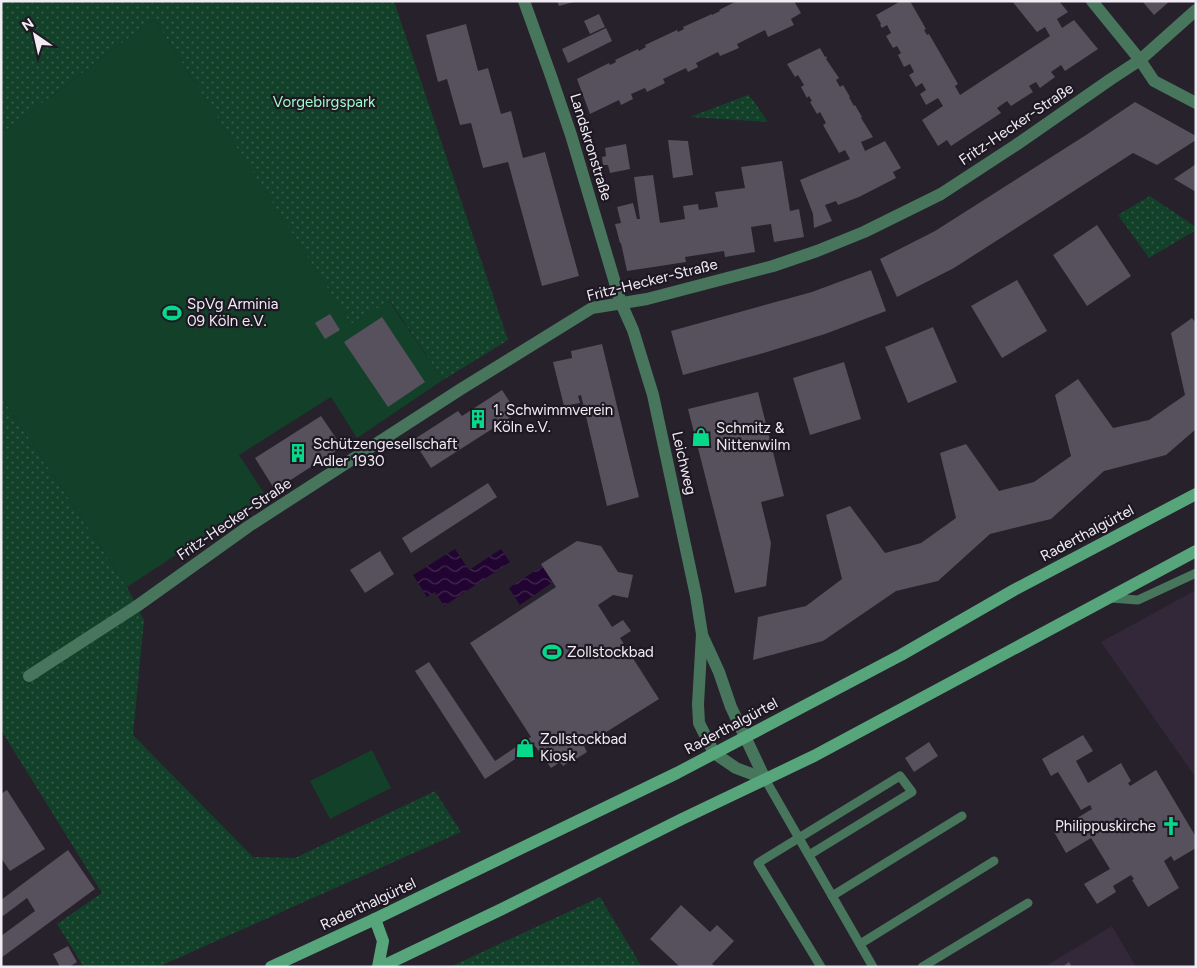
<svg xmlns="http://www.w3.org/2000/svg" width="1197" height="968" font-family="Figtree,sans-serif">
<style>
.built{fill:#322839}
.green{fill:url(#green-dots)}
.pitch{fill:#124029}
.water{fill:url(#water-waves)}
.building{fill:#57505d}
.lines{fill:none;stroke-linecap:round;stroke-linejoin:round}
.service{stroke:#47765c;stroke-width:9}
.minor{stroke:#47765c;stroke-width:12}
.secondary{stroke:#57a57b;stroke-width:12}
.labels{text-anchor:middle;stroke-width:4.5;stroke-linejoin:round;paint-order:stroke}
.park-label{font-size:15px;fill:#9cfbc6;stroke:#1e1823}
.street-label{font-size:15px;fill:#f1ecf4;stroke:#1e1823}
.poi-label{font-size:15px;fill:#f1ecf4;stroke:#1e1823;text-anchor:start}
</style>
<defs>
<pattern id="green-dots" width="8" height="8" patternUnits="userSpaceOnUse" patternTransform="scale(1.25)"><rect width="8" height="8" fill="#124029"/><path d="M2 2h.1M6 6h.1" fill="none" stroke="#355c49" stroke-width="1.8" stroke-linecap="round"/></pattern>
<pattern id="water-waves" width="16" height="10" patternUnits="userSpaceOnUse" patternTransform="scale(1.25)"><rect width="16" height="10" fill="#220432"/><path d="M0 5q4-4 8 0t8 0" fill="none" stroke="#432950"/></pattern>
</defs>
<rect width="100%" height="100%" fill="#27212c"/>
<g class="built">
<path d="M1196,590V778L1101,642Z"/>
<path d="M1112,926L1136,967H1044Z"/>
</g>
<g class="green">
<path d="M1,1H394L508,340L443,380L390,301L351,325L154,19L1,134Z"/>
<path d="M748,95L753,100L768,122L690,117Z"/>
<path d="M1150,196L1196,227V230L1149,258L1118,215Z"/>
<path d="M1,396L127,587L144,620L133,735L253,857L295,858L435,791L461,832L158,967H84L57,924L102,893L1,730Z"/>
<path d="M600,897L642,967H450Z"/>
</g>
<g class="pitch">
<path d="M154,19L351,324L389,301L443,380L357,438L331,397L239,455L266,496L127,587L1,396V134Z"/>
<path d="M372,750L391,788L330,819L310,781Z"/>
</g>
<g class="water">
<path d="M455,549L469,570L501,549L510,562L444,606L435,592L427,597L413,575Z"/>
<path d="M542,566L553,582L520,605L509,588Z"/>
</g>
<g class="building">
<path d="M557,1H574V2L559,6Z"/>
<path d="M737,1H794L801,13L791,19L794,25L768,37L765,30L737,44L739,48L720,56L718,52L696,63L698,67L688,72L686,68L663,79L665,83L647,92L645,88L631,94L633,99L621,105L619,100L590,114L577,79L609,63L610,65L616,62L615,60L638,49L639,51L646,47L645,45L677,30L678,32L684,29L683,27L712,14V15L720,11L719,10Z"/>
<path d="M901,1H910L926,29L924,30L927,35L929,34L958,84L955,86L960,95L1050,36L1045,27L1037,32L1012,1H1059L1068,12L1057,19L1062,28L1074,20L1098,49L1065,71L1061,65L1051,72L1055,77L1040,88L1036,82L1029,86L1033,92L1011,106L1007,101L997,108L1001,113L951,146L947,140L938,146L922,120L943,106L938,98L926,105L920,94L926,90L922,83L916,87L909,75L914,72L910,64L904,67L898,55L901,53L897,46L893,48L886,36L891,33L887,25L882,28L880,25L881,24L876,15Z"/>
<path d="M1142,1H1170L1154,15Z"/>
<path d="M599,14L605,27L590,34L584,21Z"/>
<path d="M466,24L478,71L488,68L501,114L511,111L523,158L545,152L579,276L542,286L508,162L483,168L471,123L460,125L447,79L438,82L426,35Z"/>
<path d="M606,28L612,41L568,63L562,49Z"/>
<path d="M820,48L825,57L826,56L827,58L826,59L839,78L836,80L840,87L843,85L850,97H849L854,106L855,105L862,117L861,118L873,137L861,142L865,151L885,141L901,168L893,172L896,178L859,197L838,205L836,201L825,205L832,221L814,228L813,214L800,180L850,159L845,150L839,153L823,125L826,123L820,112L817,114L810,102L812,101L809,96L807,98L801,87L804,85L798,75L795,77L787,64Z"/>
<path d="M1135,102L1196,136V140L1157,165L1133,153L954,268L897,297L880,259L935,231L1086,135Z"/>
<path d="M668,140L688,141L693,175L673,178Z"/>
<path d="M626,144L630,169L610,173L608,165H603L602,157L606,156L605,148Z"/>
<path d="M782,161L790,211L799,209L804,237L774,242L771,224L751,227L755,252L725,257L724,251L685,257L686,262L627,271L621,243H620L615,224L621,223L617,207L633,203L637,219H640L634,177L653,175L660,223L685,219L683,206L698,204L699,210L718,207L715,192L745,188L741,167Z"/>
<path d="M1196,164V192L1174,179Z"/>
<path d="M1097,225L1131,276L1087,306L1053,255Z"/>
<path d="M871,270L886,311L825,334L760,354L683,375L671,331L812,292Z"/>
<path d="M1017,280L1047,331L1002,358L971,306Z"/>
<path d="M330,314L340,330L325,339L315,323Z"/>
<path d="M382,317L425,382L388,407L344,342Z"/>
<path d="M1192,318L1196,323V429L1166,455L1104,471L1051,519L990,534L938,581L896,591L823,641L753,660L758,617L806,606L842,579L826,515L850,506L885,553L921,543L956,518L940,453L966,444L999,491L1034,482L1071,456L1055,395L1078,379L1113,428L1149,420L1185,395L1171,333Z"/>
<path d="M933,327L957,382L908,403L885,347Z"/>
<path d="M602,344L639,497L607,506L581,395L578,396L580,403L564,406L553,362L572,358L571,351Z"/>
<path d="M844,362L861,419L810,435L793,378Z"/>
<path d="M502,390L517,413L431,468L413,440L458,411L462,416Z"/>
<path d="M758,392L784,496L761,502L771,543L766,586L735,593L688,409Z"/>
<path d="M321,416L342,447L275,490L255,458Z"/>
<path d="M488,483L497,497L411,553L402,538Z"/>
<path d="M577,541L601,546L618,572L633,575L628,598L613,595L598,605L612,627L623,620L631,631L620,638L659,699L584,746L587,752L576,759L573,754L568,757L570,761L563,766L560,762L551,768L535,746L485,779L415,671L429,662L495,761L531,737L470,643L556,587L541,564Z"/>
<path d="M380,551L394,574L365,593L350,570Z"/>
<path d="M1083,735L1093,751L1076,761L1088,783L1121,763L1131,781L1128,783L1130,786L1156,770L1196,837V848L1174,861L1171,856L1164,861L1179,888L1148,907L1132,880L1134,879L1131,875L1113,886L1116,892L1097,904L1084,884L1110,869L1091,838L1066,853L1054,832L1092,809L1090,805L1081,810L1058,772L1051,776L1042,759Z"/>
<path d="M929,742L938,756L914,772L905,758Z"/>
<path d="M7,790L45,849L10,871L1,858V794Z"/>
<path d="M68,850L95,889L1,958V936L35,911L27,898L3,916L1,914V900Z"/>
<path d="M681,905L710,932L717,925L734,941L712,964L716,967H680L650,939Z"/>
<path d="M68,946L77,962L69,967H60L53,954Z"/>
<path d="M1069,962L1072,967H1062Z"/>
</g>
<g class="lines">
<g class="service">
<path d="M1110,598L1138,600L1196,573"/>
<path d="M765,779L873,967"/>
<path d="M809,855L912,792L900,776L758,863L821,967"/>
<path d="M832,896L962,816"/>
<path d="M860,944L994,861"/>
<path d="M922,967L1028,903"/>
</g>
<g class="minor">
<path d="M524,1L551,76L571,135L621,303L633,330L653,395L696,596L702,634L698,704L699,723L714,753L736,768L765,779"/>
<path d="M1092,1L1140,60L1154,81L1196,103"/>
<path d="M703,637L719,672L731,707L765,779"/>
<path d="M29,676L137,606L249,526L461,389L592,308L647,299L773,266L817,251L864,232L941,194L1016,145L1111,79L1140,60L1196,10"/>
</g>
<g class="secondary">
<path d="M375,919L383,941L378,967"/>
<path d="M271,967L375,919L677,773L901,655L1014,590L1196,494"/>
<path d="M381,967L502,909L682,819L814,756L1196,551"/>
</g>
</g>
<defs>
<g id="stadium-bare" transform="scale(1.5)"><path d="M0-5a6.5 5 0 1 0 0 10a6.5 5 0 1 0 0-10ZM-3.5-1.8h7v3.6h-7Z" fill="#07d98b" stroke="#1e1823" stroke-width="2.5" paint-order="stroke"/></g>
<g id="building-bare" transform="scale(1.5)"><path d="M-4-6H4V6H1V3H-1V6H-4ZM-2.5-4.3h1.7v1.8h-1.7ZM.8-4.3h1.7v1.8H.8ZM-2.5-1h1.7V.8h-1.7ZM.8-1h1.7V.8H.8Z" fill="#07d98b" stroke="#1e1823" stroke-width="2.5" paint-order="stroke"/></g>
<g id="shop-bare" transform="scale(1.5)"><path d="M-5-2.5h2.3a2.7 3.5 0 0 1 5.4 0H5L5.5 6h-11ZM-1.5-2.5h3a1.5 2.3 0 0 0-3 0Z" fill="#07d98b" stroke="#1e1823" stroke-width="2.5" paint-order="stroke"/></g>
<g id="church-bare" transform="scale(1.5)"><path d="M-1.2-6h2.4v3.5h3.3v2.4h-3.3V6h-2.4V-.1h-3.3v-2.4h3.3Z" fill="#07d98b" stroke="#1e1823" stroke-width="2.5" paint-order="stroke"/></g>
</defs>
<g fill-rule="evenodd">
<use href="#stadium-bare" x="172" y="313"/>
<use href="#building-bare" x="478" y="419"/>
<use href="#shop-bare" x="701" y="437"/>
<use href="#building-bare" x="298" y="453"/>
<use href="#stadium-bare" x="552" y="652"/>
<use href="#shop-bare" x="525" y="748"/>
<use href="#church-bare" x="1171" y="826"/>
</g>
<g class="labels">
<g class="park-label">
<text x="324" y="107">Vorgebirgspark</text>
</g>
<g class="street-label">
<text transform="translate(1016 124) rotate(-34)" y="5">Fritz-Hecker-Straße</text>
<text transform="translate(591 147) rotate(73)" y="5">Landskronstraße</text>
<text transform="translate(652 280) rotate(-14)" y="5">Fritz-Hecker-Straße</text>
<text transform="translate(684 463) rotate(77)" y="5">Leichweg</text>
<text transform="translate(234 519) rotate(-34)" y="5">Fritz-Hecker-Straße</text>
<text transform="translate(1087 533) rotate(-28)" y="5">Raderthalgürtel</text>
<text transform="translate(731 726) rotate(-28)" y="5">Raderthalgürtel</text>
<text transform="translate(368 904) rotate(-25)" y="5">Raderthalgürtel</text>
</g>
<g class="poi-label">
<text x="187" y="309">SpVg Arminia<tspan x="187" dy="17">09 Köln e.V.</tspan></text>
<text x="493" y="415">1. Schwimmverein<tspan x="493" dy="17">Köln e.V.</tspan></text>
<text x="716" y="433">Schmitz &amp;<tspan x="716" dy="17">Nittenwilm</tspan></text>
<text x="313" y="449">Schützengesellschaft<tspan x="313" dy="17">Adler 1930</tspan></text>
<text x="567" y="657">Zollstockbad</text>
<text x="540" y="744">Zollstockbad<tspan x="540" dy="17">Kiosk</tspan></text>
<text x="1156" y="831" text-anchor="end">Philippuskirche</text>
</g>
</g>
<rect width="1197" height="968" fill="none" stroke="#f1ecf4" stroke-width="5"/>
<g transform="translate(35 35) rotate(326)" stroke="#1e1823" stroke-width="4" paint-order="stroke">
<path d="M0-4L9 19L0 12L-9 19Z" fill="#f1ecf4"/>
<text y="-8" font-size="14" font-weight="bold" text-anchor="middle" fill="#f1ecf4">N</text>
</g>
</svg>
